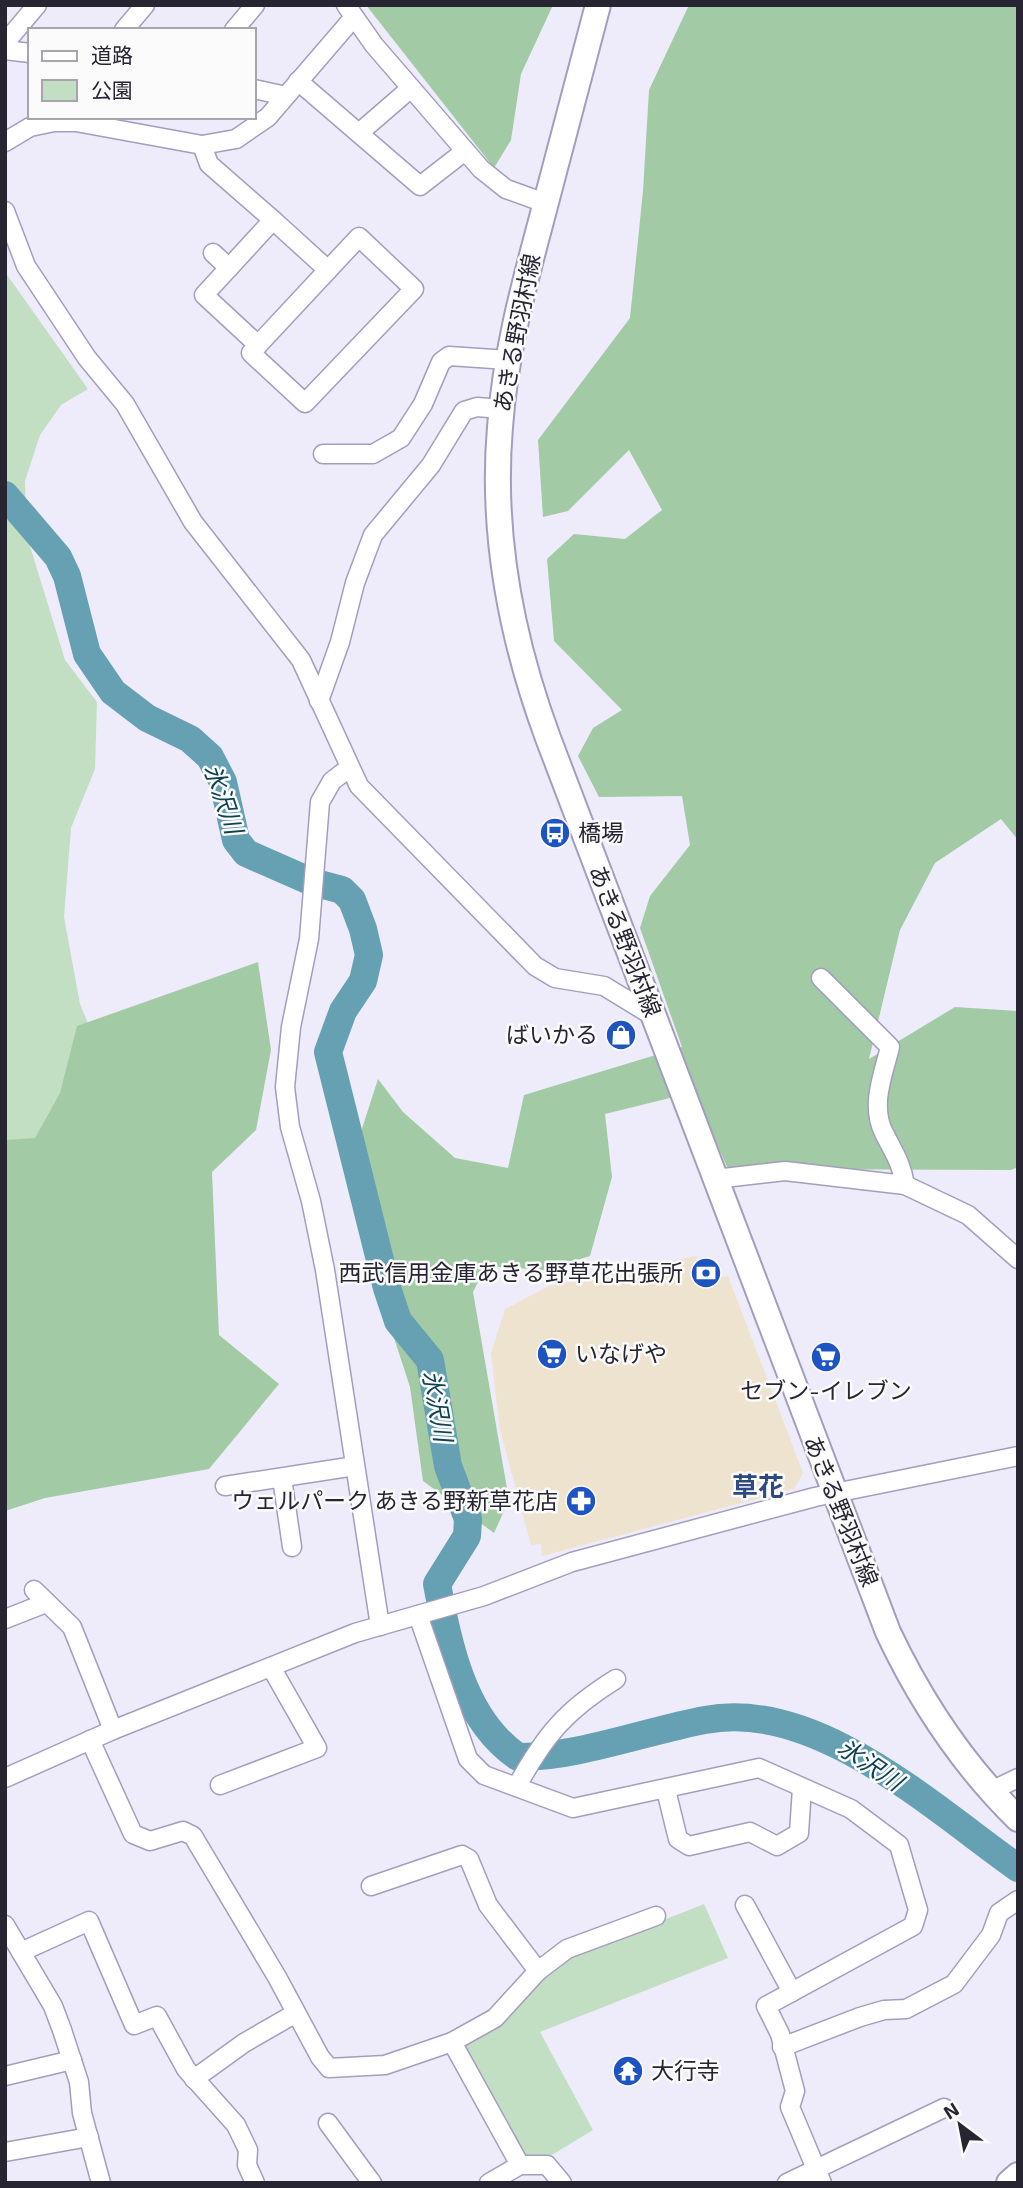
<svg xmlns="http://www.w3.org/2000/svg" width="1023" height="2188" font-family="'Exo 2','Noto Sans JP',sans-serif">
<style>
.commercial{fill:#ede3ce}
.green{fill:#c2dfc4}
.forest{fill:#a2caa5}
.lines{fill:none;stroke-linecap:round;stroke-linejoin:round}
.river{stroke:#66a0b3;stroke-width:28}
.minor-casing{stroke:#a39dbe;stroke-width:21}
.secondary-casing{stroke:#a39dbe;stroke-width:28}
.minor{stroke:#fff;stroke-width:18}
.secondary{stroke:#fff;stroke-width:24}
.labels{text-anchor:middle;stroke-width:5;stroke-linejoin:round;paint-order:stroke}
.street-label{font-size:23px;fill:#282533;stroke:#fbfbfb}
.poi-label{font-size:23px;fill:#282533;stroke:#fbfbfb;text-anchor:start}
.water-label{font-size:24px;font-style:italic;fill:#0f4351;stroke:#fbfbfb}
.quarter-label{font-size:26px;font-weight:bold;fill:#2c4981;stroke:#fbfbfb}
</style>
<rect width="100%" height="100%" fill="#eeecfa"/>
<path class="commercial" d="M696,1256L702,1280L728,1276L803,1473L794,1489L542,1556L541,1544L531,1545L500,1430L491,1353L505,1309L549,1286Z"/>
<g class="green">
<path d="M5,272L88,389L61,405L40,435L25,481L26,533L65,660L97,702L95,769L71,828L64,917L80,1004L113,1084L5,1179Z"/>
<path d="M704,1904L728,1958L540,2032L593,2130L547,2158L520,2157L460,2045L573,1956Z"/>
</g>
<g class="forest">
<path d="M366,5H553L521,74L511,140L494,168Z"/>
<path d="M689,5H1018V840L1001,819L935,863L900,930L869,1059L955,1007L1018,1011V1167L1011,1170L728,1169L694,1092L605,1114L612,1177L590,1256L545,1270L486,1266L473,1292L509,1500L494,1533L423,1481L410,1387L383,1304L358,1141L378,1079L403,1112L455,1158L508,1168L524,1095L682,1047L640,928L650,896L690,845L682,796L599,797L578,756L593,728L622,710L554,641L547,559L574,534L625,539L662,510L629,450L568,511L543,517L538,440L630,318L643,191L649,90Z"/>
<path d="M258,962L271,1050L256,1130L212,1172L219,1335L279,1384L209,1469L45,1498L5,1511V1140L35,1138L60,1093L77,1026Z"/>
</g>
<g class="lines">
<path class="river" d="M5,495L58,557L67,576L87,654L113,692L147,718L190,739L210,757L223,782L236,840L246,853L312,882L342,890L352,900L363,929L369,955L363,981L343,1011L328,1052L387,1288L398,1321L430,1360L448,1466L468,1519L467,1536L437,1584C449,1647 463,1719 518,1757C575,1758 646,1731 705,1720C815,1698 933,1808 1018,1868"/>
<g class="minor-casing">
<g id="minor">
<path d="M346,5L374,45L481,169L506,189L545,203"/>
<path d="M124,30L145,5"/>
<path d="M234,30L255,5"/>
<path d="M5,43L37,5"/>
<path d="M5,50L30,53"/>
<path d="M298,81L420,186L465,151"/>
<path d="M254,89L286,96"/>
<path d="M359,133L411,88"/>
<path d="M5,142L30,127L54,122H76L202,145L236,139L268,117L354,17"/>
<path d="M202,145L209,164L273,220"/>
<path d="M5,211L26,266L87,358L125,404L193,522L301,660L359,786L535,966L555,978L604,986L653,1016"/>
<path d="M273,220L328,270L359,237L414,289L305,403L251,353L258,345L204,295Z"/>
<path d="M213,253L229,268"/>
<path d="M258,345L328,270"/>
<path d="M323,454H373L401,438L423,404L441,362L449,356L508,360"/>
<path d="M319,701L340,642L355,583L373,535L431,465L464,411L477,407L501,409"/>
<path d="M349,768L332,781L320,802L309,939L291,1027L285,1087L290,1127L311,1201L325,1270L380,1626"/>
<path d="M821,978L890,1047C883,1075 870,1106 884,1133C893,1151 902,1164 905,1185"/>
<path d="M715,1179L785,1171L905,1185L968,1215L1018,1259"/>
<path d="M282,1478L292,1547"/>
<path d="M225,1486L355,1466"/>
<path d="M34,1590L72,1627L113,1730"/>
<path d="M418,1615L468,1759L484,1775L573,1808L759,1768L851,1809L899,1845L918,1910L913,1926L766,2006L780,2034L795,2091L790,2107L822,2183"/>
<path d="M5,1619L46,1603"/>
<path d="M90,1740L133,1834L150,1841L183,1831L193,1836L277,1977L320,2057L329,2068L385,2065L452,2042L520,2165L489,2183"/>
<path d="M5,1778L113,1730L355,1633L484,1596L572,1562L815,1497L1018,1456"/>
<path d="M220,1785L317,1748L271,1667"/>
<path d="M517,1786C545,1735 566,1710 616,1679"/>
<path d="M666,1790L678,1839L689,1846L750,1832L777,1846L799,1833L802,1788"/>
<path d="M991,1791L1018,1778"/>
<path d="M371,1886L462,1855L469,1859L488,1905L538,1971L495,2018L452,2042"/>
<path d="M745,1905L792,1992"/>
<path d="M5,1925L53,2006L62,2030L79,2082L82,2113L101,2183"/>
<path d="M21,1952L89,1921L134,2025L157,2016L186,2069L236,2125L248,2150L247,2165L255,2183"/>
<path d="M538,1971L567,1949L656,1916"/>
<path d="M782,2047L860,2017L884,2010L906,2009L954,1984L991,1935L999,1913L1018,1900"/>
<path d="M5,2076L72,2060"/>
<path d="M194,2079L244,2043L296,2013"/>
<path d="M328,2123L372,2183"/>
<path d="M5,2152L89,2137"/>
<path d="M520,2165H547L562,2183"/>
<path d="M787,2183L944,2108"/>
</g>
</g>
<g class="secondary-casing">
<g id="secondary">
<path d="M598,5C579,79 559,152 540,225C522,292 505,357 500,427C491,533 511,638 548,738L888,1632C921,1702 963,1765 1018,1819"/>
<path d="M1009,2183L1018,2175"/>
</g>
</g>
<use href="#minor" class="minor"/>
<use href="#secondary" class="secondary"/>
</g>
<defs>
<g id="bus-disc" transform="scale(1.575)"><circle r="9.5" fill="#1e54c1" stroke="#fbfbfb"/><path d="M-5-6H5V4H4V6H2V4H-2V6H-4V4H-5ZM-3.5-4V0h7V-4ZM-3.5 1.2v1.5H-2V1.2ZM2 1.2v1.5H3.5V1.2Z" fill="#fff"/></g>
<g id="shop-disc" transform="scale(1.575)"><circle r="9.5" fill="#1e54c1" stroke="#fbfbfb"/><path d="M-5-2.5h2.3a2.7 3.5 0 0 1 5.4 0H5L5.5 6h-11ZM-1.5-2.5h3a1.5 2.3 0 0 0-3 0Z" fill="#fff"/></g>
<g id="bank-disc" transform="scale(1.575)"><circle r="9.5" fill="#1e54c1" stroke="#fbfbfb"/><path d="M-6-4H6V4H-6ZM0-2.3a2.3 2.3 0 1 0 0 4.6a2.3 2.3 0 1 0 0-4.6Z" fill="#fff"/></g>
<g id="supermarket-disc" transform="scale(1.575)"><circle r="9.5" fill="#1e54c1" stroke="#fbfbfb"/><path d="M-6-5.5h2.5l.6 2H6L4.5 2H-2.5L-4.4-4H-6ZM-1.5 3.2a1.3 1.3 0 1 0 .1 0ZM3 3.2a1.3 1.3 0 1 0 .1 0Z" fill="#fff"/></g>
<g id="pharmacy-disc" transform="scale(1.575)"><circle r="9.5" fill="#1e54c1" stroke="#fbfbfb"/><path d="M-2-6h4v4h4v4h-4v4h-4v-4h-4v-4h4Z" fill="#fff"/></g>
<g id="temple-disc" transform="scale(1.575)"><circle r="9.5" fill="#1e54c1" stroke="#fbfbfb"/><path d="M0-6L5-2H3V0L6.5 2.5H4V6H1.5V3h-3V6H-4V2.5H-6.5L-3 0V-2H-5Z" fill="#fff"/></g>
</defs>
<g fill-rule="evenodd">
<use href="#bus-disc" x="555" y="833"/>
<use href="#shop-disc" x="621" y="1035"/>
<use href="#bank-disc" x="706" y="1273"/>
<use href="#supermarket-disc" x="552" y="1354"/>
<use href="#supermarket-disc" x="826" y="1357"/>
<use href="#pharmacy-disc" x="581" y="1501"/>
<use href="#temple-disc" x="628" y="2071"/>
</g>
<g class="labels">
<g class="street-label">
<text transform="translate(517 333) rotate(-79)" y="8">あきる野羽村線</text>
<text transform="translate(625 941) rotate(69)" y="8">あきる野羽村線</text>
<text transform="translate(841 1511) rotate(68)" y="8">あきる野羽村線</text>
</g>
<g class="poi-label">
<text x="578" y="841">橋場</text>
<text x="598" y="1043" text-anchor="end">ばいかる</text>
<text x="683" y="1281" text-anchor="end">西武信用金庫あきる野草花出張所</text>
<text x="575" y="1362">いなげや</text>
<text x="826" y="1399" text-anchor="middle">セブン-イレブン</text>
<text x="558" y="1509" text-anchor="end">ウェルパーク あきる野新草花店</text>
<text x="651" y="2079">大行寺</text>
</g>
<g class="water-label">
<text transform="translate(223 799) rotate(71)" y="8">氷沢川</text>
<text transform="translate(437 1406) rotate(80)" y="8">氷沢川</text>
<text transform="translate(870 1765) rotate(34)" y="8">氷沢川</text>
</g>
<g class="quarter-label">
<text x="758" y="1496">草花</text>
</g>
</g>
<rect width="1023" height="2188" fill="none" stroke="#282533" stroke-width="14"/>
<rect x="28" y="28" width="228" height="91" fill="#fbfbfb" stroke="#a7a5ab" stroke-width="2"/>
<rect x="42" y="51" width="35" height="10" fill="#ffffff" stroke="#a7a5ab" stroke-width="2"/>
<text x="91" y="63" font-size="21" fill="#282533">道路</text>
<rect x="42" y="80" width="35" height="21" fill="#c2dfc4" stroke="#a7a5ab" stroke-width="2"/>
<text x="91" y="98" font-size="21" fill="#282533">公園</text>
<g transform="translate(960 2125) rotate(328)" stroke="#fbfbfb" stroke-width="5" paint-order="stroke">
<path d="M0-5L12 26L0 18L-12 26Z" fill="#282533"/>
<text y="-10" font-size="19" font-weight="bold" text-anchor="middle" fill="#282533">N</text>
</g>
</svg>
